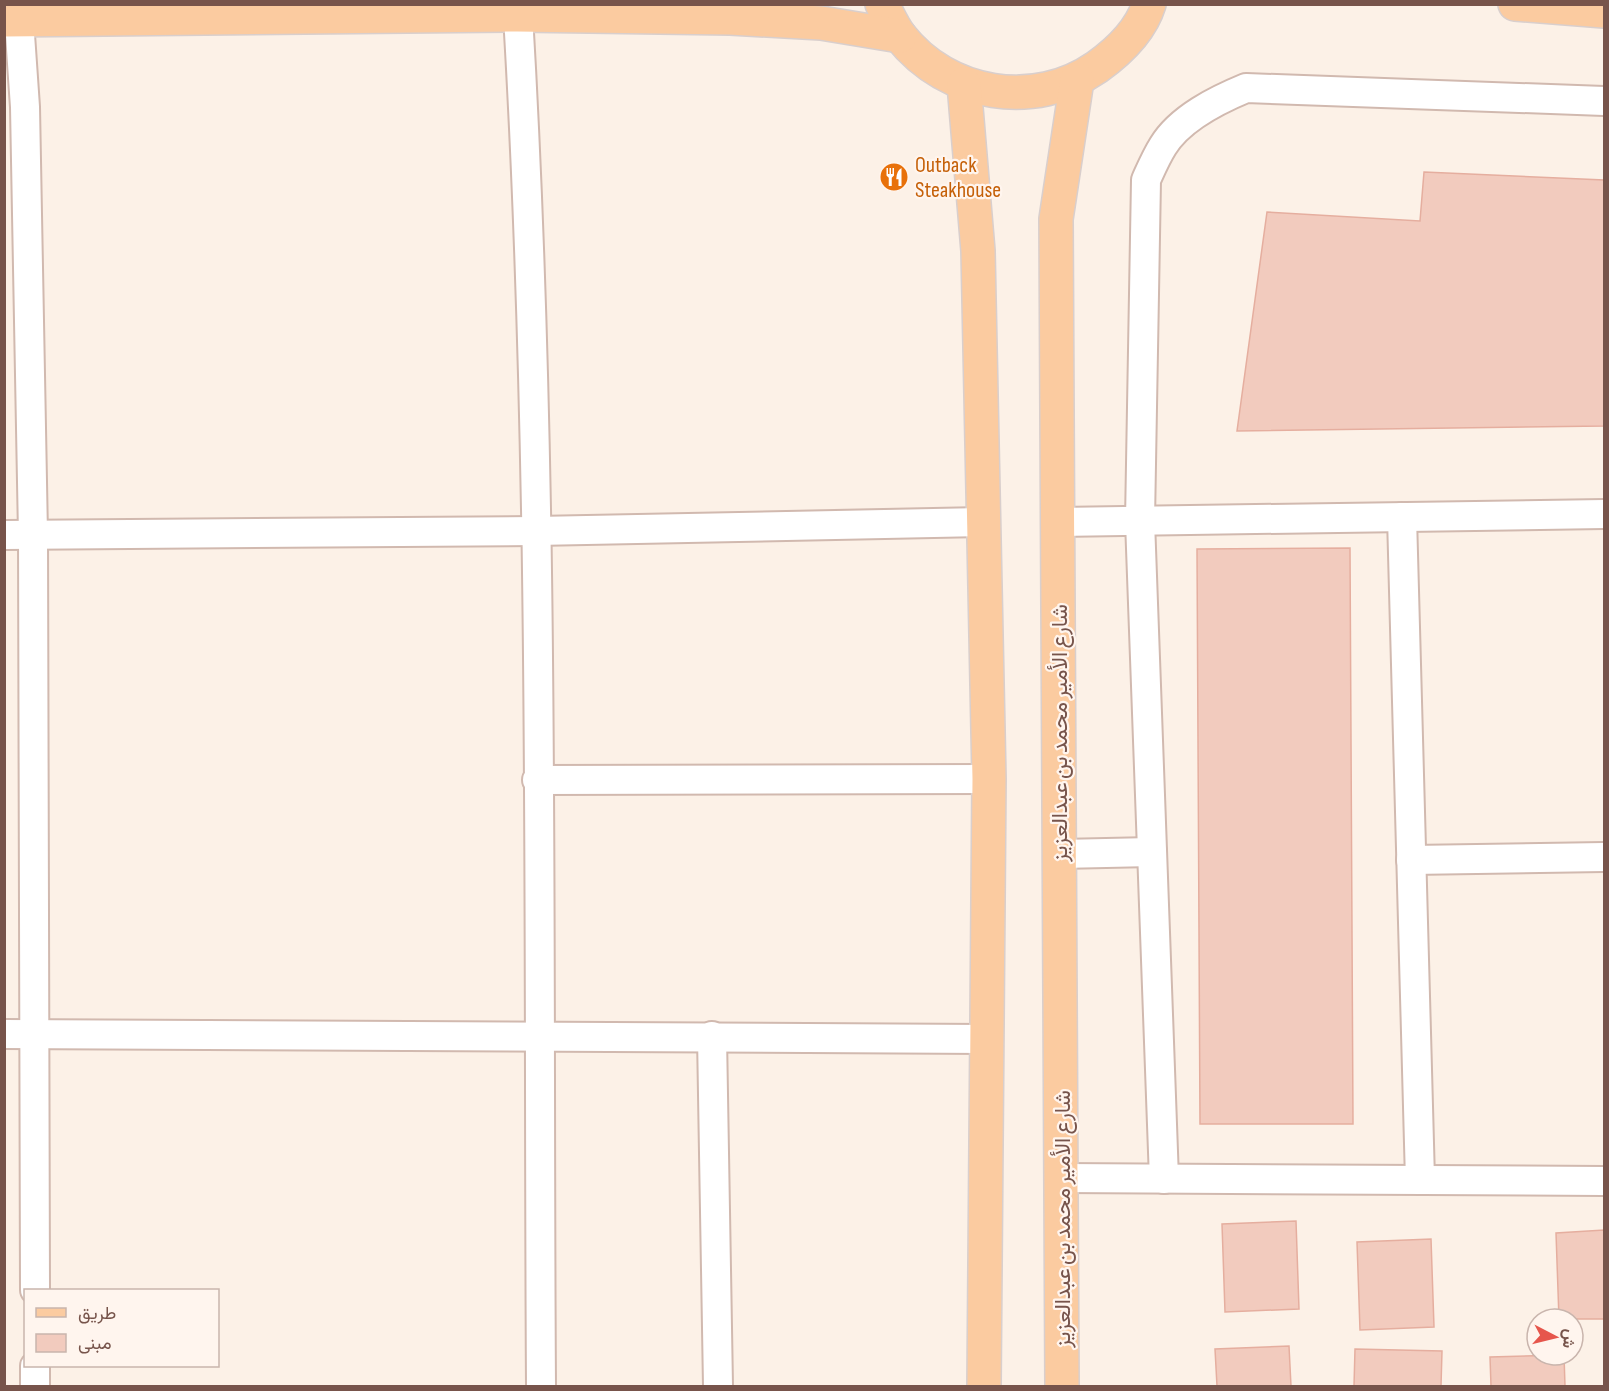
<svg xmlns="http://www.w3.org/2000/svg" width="1609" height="1391" font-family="'Sofia Sans Condensed',Vazirmatn,sans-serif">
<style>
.building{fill:#f2cbbe;stroke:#e5ae9f;stroke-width:1.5}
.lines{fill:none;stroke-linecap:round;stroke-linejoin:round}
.minor-casing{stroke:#d1b9af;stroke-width:32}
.major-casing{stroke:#d9cfcd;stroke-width:36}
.minor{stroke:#fff;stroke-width:28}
.major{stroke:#fbcba0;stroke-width:33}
.labels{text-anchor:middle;stroke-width:4.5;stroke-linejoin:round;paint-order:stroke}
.food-label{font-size:22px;fill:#c56008;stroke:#fff5ee;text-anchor:start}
.street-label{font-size:22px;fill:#77544b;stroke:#fff5ee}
</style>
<rect width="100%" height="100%" fill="#fcf1e7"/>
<g class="building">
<path d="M1424,172L1604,180V426L1237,431L1267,212L1420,221Z"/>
<path d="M1350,548L1353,1124H1200L1197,549Z"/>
<path d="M1296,1221L1299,1309L1225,1312L1222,1224Z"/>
<path d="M1604,1230V1319H1559L1556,1233Z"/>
<path d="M1431,1239L1434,1327L1360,1330L1357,1242Z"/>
<path d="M1289,1346L1291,1386H1217L1215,1349Z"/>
<path d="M1355,1349L1442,1351L1441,1386H1354Z"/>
<path d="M1564,1355L1565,1386H1491L1490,1357Z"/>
</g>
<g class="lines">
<g class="minor-casing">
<g id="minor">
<path d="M518,15C545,471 538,930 541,1386"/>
<path d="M19,20L25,107L33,535L35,1290"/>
<path d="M1402,517L1420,1180"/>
<path d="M1058,522L1604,514"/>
<path d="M4,535L536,531L983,522"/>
<path d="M537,780L989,779"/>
<path d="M1060,854L1152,852"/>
<path d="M1411,860L1604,857"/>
<path d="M4,1034L987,1039"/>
<path d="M712,1036L718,1386"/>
<path d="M1062,1178L1604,1181"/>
<path d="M1164,1179L1140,521L1146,180C1151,169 1156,157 1163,146C1180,118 1217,100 1246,88L1604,101"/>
<path d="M35,1366V1386"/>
</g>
</g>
<g class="major-casing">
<g id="major">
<path d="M882,4C888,15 893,27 900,36C948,97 1035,110 1097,67C1118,52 1141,30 1149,4"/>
<path d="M1515,4L1604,11"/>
<path d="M4,20L518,15L730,18L821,23L900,36"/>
<path d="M964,84L978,251L989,779L984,1386"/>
<path d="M1062,1386L1056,219L1077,80"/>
</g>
</g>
<use href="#minor" class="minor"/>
<use href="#major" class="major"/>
</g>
<defs>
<g id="restaurant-disc" transform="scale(1.5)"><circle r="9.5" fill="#e8710a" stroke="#fff5ee"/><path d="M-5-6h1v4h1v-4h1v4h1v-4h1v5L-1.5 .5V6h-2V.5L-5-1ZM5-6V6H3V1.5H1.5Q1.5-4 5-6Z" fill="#fff"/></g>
</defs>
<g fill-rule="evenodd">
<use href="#restaurant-disc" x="894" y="177"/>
</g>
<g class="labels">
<g class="food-label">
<text x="915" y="172">Outback<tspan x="915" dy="25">Steakhouse</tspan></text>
</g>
<g class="street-label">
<text transform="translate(1059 733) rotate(-90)" y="8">شارع الأمير محمد بن عبدالعزيز</text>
<text transform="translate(1062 1219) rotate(-90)" y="8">شارع الأمير محمد بن عبدالعزيز</text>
</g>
</g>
<rect width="1609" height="1391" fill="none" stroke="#77544b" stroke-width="12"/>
<rect x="24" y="1289" width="195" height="78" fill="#fff5ee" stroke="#c9b5ad" stroke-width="1.5"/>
<rect x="36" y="1308" width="30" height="9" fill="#fbcba0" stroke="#c9b5ad" stroke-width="1.5"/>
<text x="78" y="1319" font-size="18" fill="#77544b">طريق</text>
<rect x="36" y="1334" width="30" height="18" fill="#f2cbbe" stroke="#c9b5ad" stroke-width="1.5"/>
<text x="78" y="1349" font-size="18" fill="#77544b">مبنى</text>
<g transform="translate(1555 1337) rotate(97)"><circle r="28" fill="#fff5ee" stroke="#c9b5ad" stroke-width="1.5"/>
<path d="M0-4.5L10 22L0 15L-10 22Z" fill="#e6564c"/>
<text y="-9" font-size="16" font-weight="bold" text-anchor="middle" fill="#77544b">ش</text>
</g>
</svg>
